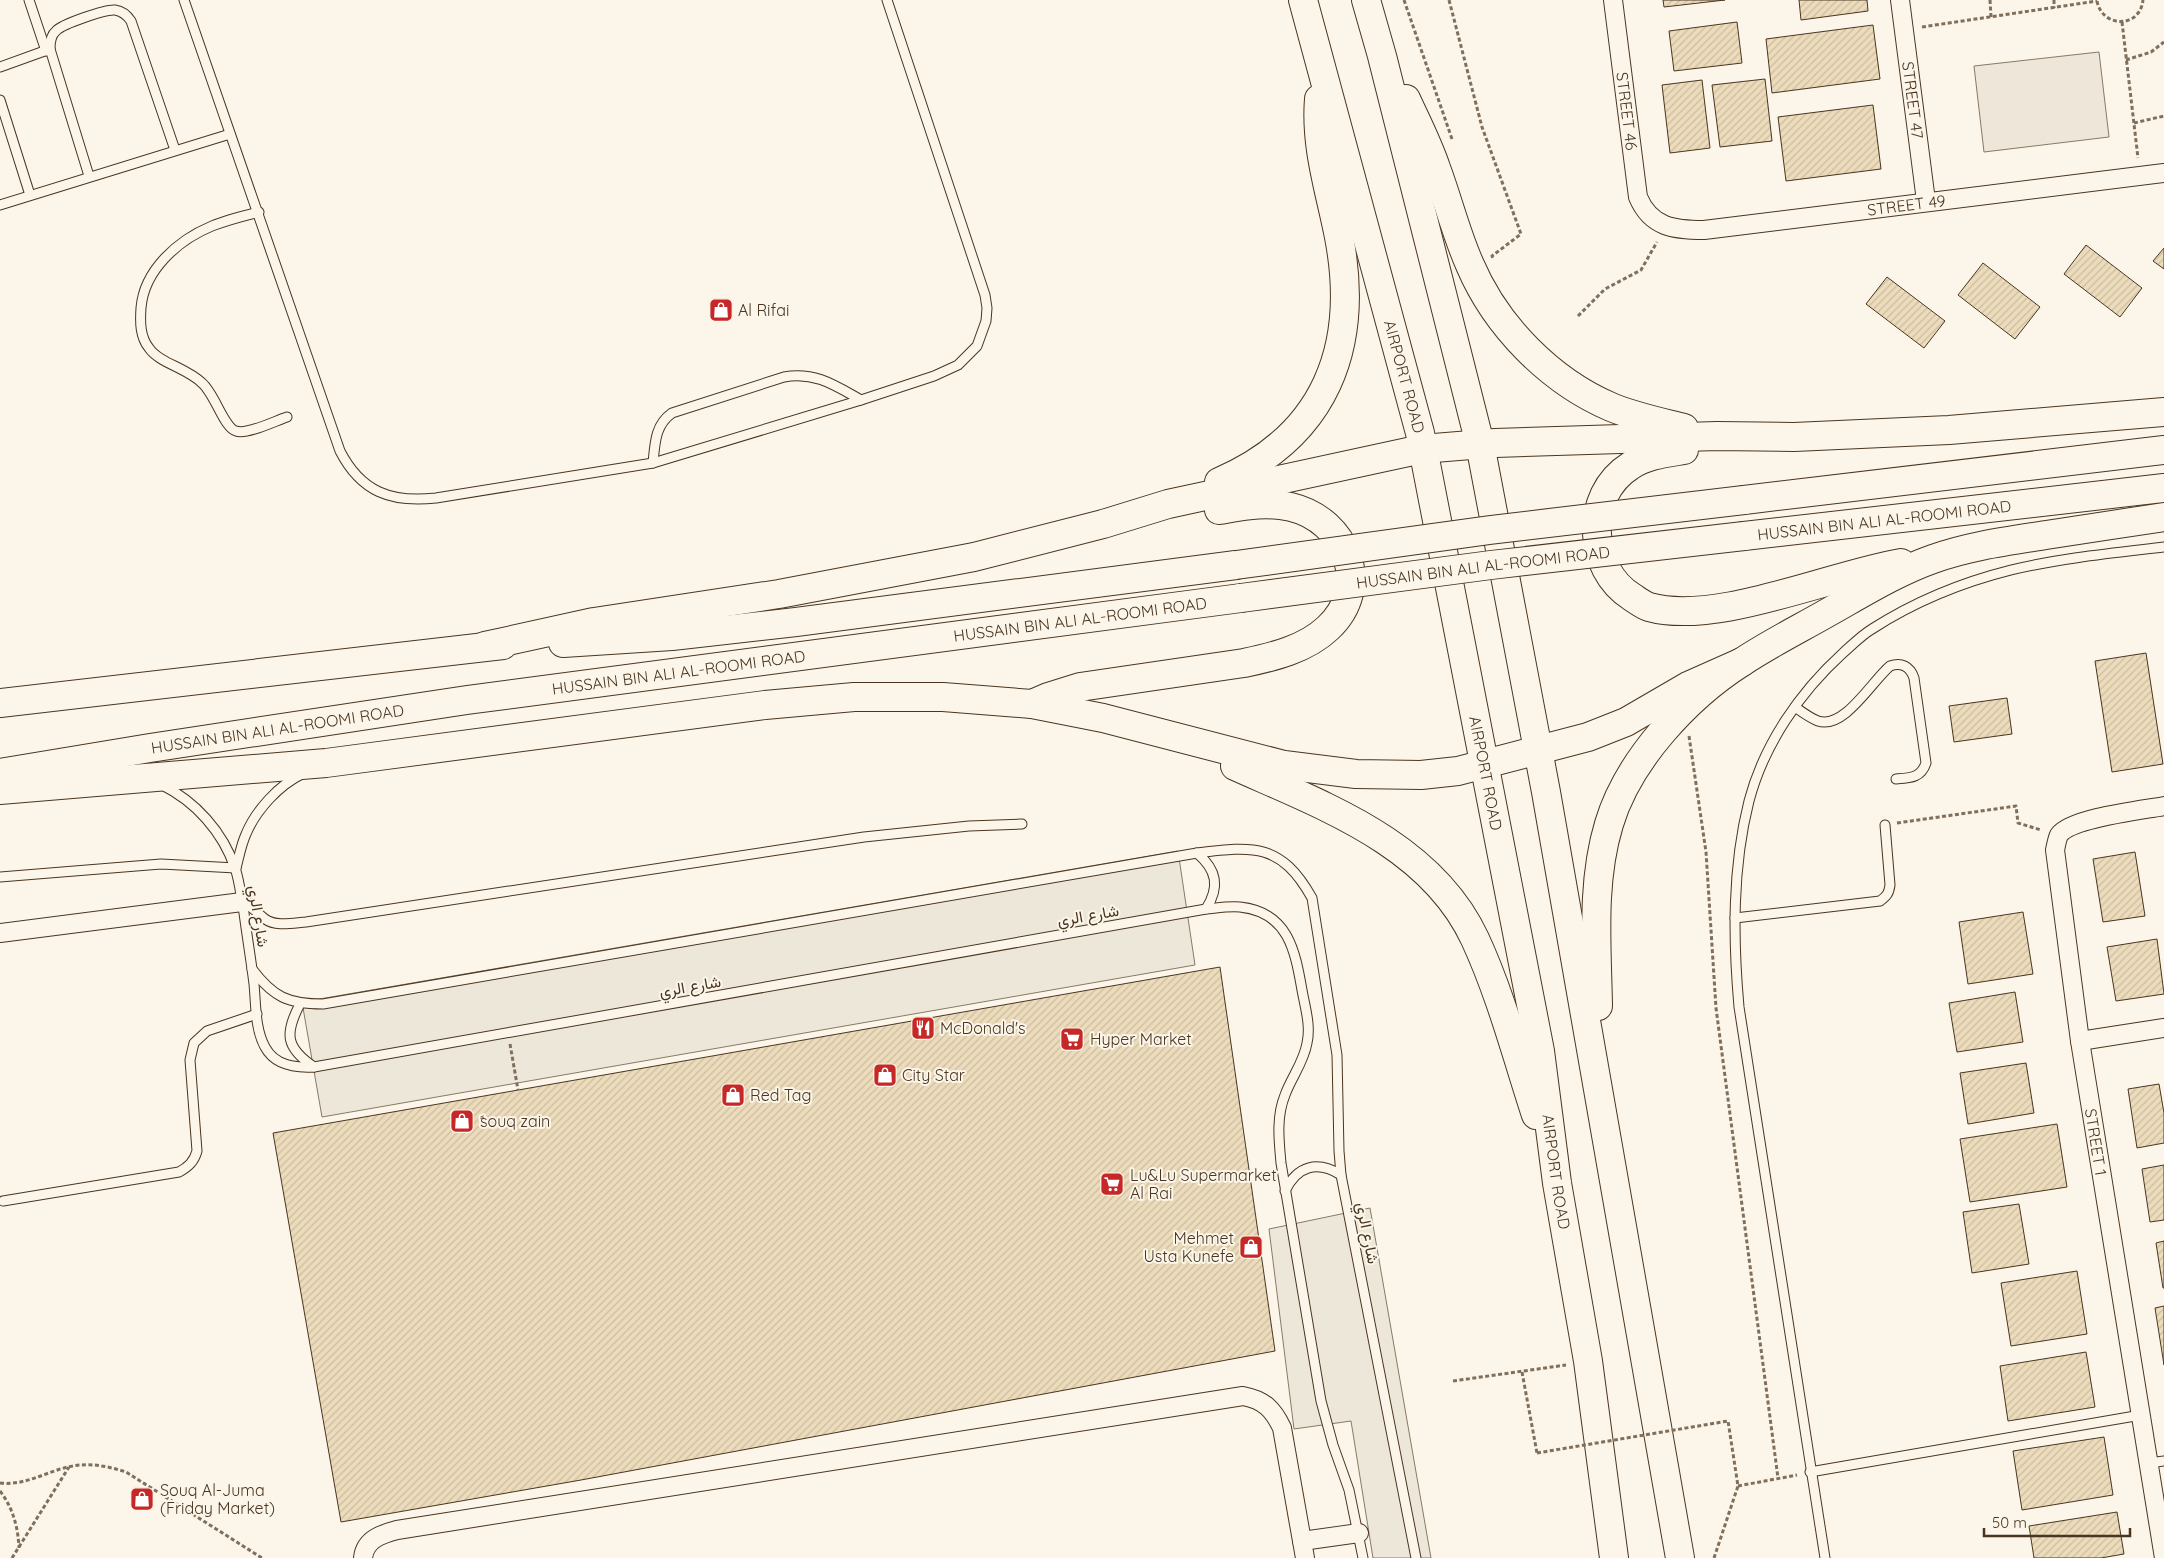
<svg xmlns="http://www.w3.org/2000/svg" width="2164" height="1558" font-family="Quicksand,Vazirmatn,sans-serif">
<style>
.grass{fill:#ede6d9;stroke:#887966}
.parking{fill:#ede7d9;stroke:#887966}
.building{fill:url(#building-hatch);stroke:#4a3520}
.lines{fill:none;stroke-linecap:round;stroke-linejoin:round}
.service-casing{stroke:#4a3520;stroke-width:11}
.minor-casing{stroke:#4a3520;stroke-width:20}
.trunk-casing{stroke:#4a3520;stroke-width:30}
.path{stroke:#7f6f5c;stroke-width:3;stroke-dasharray:4 2.5;stroke-linecap:butt}
.service{stroke:#fbf6e9;stroke-width:9}
.minor{stroke:#fbf6e9;stroke-width:18}
.trunk{stroke:#fbf6e9;stroke-width:28}
.trunk-bridge-casing{stroke:#4a3520;stroke-width:30;stroke-linecap:butt}
.path-bridge{stroke:#7f6f5c;stroke-width:3;stroke-dasharray:4 2.5;stroke-linecap:butt}
.trunk-bridge{stroke:#fbf6e9;stroke-width:28}
.labels{text-anchor:middle;stroke-width:4;stroke-linejoin:round;paint-order:stroke}
.street-label{font-size:16px;fill:#4a3520;stroke:#fbf6e9}
.poi-label{font-size:16px;fill:#4a3520;stroke:#fbf6e9;text-anchor:start}
</style>
<defs>
<pattern id="building-hatch" width="6" height="6" patternUnits="userSpaceOnUse" patternTransform="scale(1.25)"><rect width="6" height="6" fill="#ecdcbc"/><path d="M-1 1l2-2M0 6l6-6M5 7l2-2" fill="none" stroke="#ccbda1"/></pattern>
</defs>
<rect width="100%" height="100%" fill="#fbf6e9"/>
<path class="grass" d="M2099,52L2109,137L1984,152L1974,66Z"/>
<g class="parking">
<path d="M1178,851L1195,965L322,1117L302,1002Z"/>
<path d="M1370,1208L1431,1558H1373L1351,1421L1294,1429L1269,1229Z"/>
</g>
<g class="building">
<path d="M1663,0H1725L1664,7Z"/>
<path d="M1799,0H1867L1868,11L1801,20Z"/>
<path d="M1737,22L1742,63L1674,71L1669,31Z"/>
<path d="M1873,25L1880,79L1772,93L1766,39Z"/>
<path d="M1765,79L1772,141L1720,147L1712,85Z"/>
<path d="M1702,80L1710,148L1670,153L1662,85Z"/>
<path d="M1873,105L1881,169L1786,181L1778,117Z"/>
<path d="M2086,245L2142,288L2120,317L2064,274Z"/>
<path d="M2164,248V269L2153,261Z"/>
<path d="M1983,263L2040,307L2015,339L1958,295Z"/>
<path d="M1887,277L1945,321L1924,348L1866,304Z"/>
<path d="M2146,653L2163,764L2112,772L2095,661Z"/>
<path d="M2007,698L2012,734L1954,742L1949,706Z"/>
<path d="M2135,852L2145,916L2103,922L2093,859Z"/>
<path d="M2023,912L2033,974L1968,984L1959,922Z"/>
<path d="M2157,939L2164,994L2116,1001L2107,947Z"/>
<path d="M1220,967L1275,1351L581,1480L341,1522L273,1133Z"/>
<path d="M2015,992L2023,1042L1957,1052L1949,1003Z"/>
<path d="M2026,1063L2034,1113L1968,1124L1960,1073Z"/>
<path d="M2159,1084L2164,1113V1143L2137,1148L2128,1089Z"/>
<path d="M2057,1124L2067,1187L1970,1202L1960,1139Z"/>
<path d="M2164,1165V1220L2150,1222L2142,1169Z"/>
<path d="M2019,1204L2029,1264L1972,1273L1963,1212Z"/>
<path d="M2164,1241V1288H2163L2156,1243Z"/>
<path d="M2077,1271L2087,1334L2011,1346L2001,1283Z"/>
<path d="M2164,1306V1365L2155,1308Z"/>
<path d="M2086,1352L2095,1407L2008,1421L2000,1366Z"/>
<path d="M2104,1437L2113,1495L2022,1510L2013,1451Z"/>
<path d="M2117,1512L2124,1554L2101,1558H2034L2029,1526Z"/>
</g>
<g class="lines">
<g class="service-casing">
<g id="service">
<path d="M29,0L46,51"/>
<path d="M184,0L340,451C361,492 391,503 436,498L653,463L861,400L934,376L958,365L977,346L986,321L987,308L985,295L887,0"/>
<path d="M0,67L50,49"/>
<path d="M0,100L30,195"/>
<path d="M89,176L50,49C50,43 51,35 56,31C62,24 106,9 115,10C122,11 127,15 131,21L175,150"/>
<path d="M0,205L230,134"/>
<path d="M259,212C243,216 227,220 212,226C178,240 144,270 141,308C140,322 140,337 149,348C159,363 187,368 202,383C215,394 224,428 236,431C247,435 275,421 287,417"/>
<path d="M653,463C655,443 655,425 672,413L784,377C815,371 836,386 861,400"/>
<path d="M1795,707C1802,712 1810,718 1818,721C1844,730 1872,681 1890,666C1901,662 1910,666 1914,678L1926,763C1921,778 1910,778 1896,779"/>
<path d="M162,785C195,801 223,832 235,868C240,882 241,898 244,913C247,936 251,960 254,984C256,1005 255,1029 265,1047C275,1066 296,1068 314,1067L1206,909C1217,908 1229,906 1240,907C1288,912 1295,950 1302,990C1305,1007 1311,1026 1307,1043C1304,1062 1291,1078 1285,1095C1276,1117 1279,1141 1281,1163L1321,1401L1333,1445L1349,1490L1363,1558"/>
<path d="M1197,853C1217,870 1220,887 1206,909"/>
<path d="M236,868C239,857 241,845 246,834C256,810 279,785 302,774"/>
<path d="M0,877L161,864L236,868"/>
<path d="M242,902C252,906 257,913 265,919C276,927 293,923 306,922L864,837L969,826L1022,824"/>
<path d="M1735,918L1880,901C1887,896 1889,893 1890,885L1885,825"/>
<path d="M252,969C273,997 288,1004 323,1004L1197,853C1254,846 1281,843 1312,898L1337,1055L1339,1151L1341,1175L1416,1558"/>
<path d="M300,1004C284,1034 286,1048 314,1067"/>
<path d="M1285,1191C1297,1166 1317,1160 1341,1175"/>
<path d="M3,1201L179,1172C188,1167 194,1162 197,1151L190,1060L194,1043L207,1031L257,1014"/>
<path d="M2149,1463L2164,1461"/>
<path d="M1810,1472L2141,1415"/>
<path d="M1825,1558L1739,1007C1733,939 1732,868 1749,801C1764,744 1800,692 1843,653C1852,645 1862,635 1872,629C1914,602 1963,582 2011,570C2061,558 2113,553 2164,547"/>
</g>
</g>
<g class="minor-casing">
<g id="minor">
<path id="s1" d="M1613,0L1638,197C1651,228 1675,230 1704,230L2164,173"/>
<path id="s2" d="M1900,0L1926,201"/>
<path d="M0,933L242,902"/>
<path d="M2080,1041L2164,1028"/>
<path d="M1302,1541L1359,1533"/>
<path d="M363,1558C365,1539 382,1534 397,1530L1243,1396C1264,1400 1273,1409 1282,1428L1305,1558"/>
<path d="M2164,1558L2080,1041L2055,850C2056,846 2057,839 2059,835C2071,818 2142,810 2164,806"/>
</g>
</g>
<g class="trunk-casing">
<g id="trunk">
<path id="s3" d="M1303,0L1420,433L1540,1051L1557,1183L1588,1361L1614,1558"/>
<path d="M1366,0L1382,56L1480,444L1546,792L1680,1558"/>
<path d="M1406,99C1416,121 1428,144 1436,168C1448,200 1456,234 1470,265C1496,326 1550,381 1611,407C1635,417 1660,422 1684,428"/>
<path d="M1684,450C1666,453 1646,455 1630,466C1584,495 1587,569 1632,597C1638,601 1643,605 1649,607C1716,626 1830,575 1901,563"/>
<path d="M1219,482C1326,436 1360,347 1339,237C1330,191 1315,147 1319,99"/>
<path d="M1744,500L2164,450"/>
<path id="s4" d="M1744,536L2164,488"/>
<path d="M563,643L672,636L796,622L1236,565"/>
<path d="M485,646L594,622L779,594L974,557L1103,524L1168,504L1422,449L1495,443L1717,436L1794,437L1949,430L2164,412"/>
<path d="M0,703L503,645"/>
<path d="M1032,704L1048,697L1080,687L1244,663C1273,657 1306,649 1328,628C1373,586 1346,520 1291,507C1266,501 1243,506 1219,510"/>
<path d="M1235,766C1324,806 1431,844 1475,939C1501,995 1517,1057 1536,1115"/>
<path id="s5" d="M0,773L150,748L467,700L1241,598"/>
<path d="M0,790L326,763L765,705L854,697H943L1032,704L1103,718L1284,765L1356,774L1421,775L1458,771L1588,737L1626,722L1688,686L1742,662"/>
<path d="M1598,1006C1597,946 1591,883 1609,824C1628,760 1687,697 1742,662C1769,644 1799,629 1827,613C1861,594 1896,572 1933,559C1969,546 2008,541 2046,535C2085,529 2125,523 2164,517"/>
</g>
</g>
<g class="path">
<path d="M1404,0L1452,139"/>
<path d="M1449,0L1482,127L1521,234L1492,256L1493,258"/>
<path d="M1990,0L1991,17"/>
<path d="M2054,0V8"/>
<path d="M2097,1C2102,28 2140,29 2143,0"/>
<path d="M2122,22L2138,158"/>
<path d="M1922,27L2097,1"/>
<path d="M2126,60L2151,52L2164,42"/>
<path d="M2134,123L2164,116"/>
<path d="M1578,316L1605,289L1641,270L1657,242"/>
<path d="M1689,736L1706,852L1716,1008L1778,1478"/>
<path d="M1897,823L2016,806L2018,823L2041,830"/>
<path d="M510,1044L518,1090"/>
<path d="M1522,1372L1537,1453"/>
<path d="M1453,1381L1566,1365"/>
<path d="M0,1483C24,1486 46,1472 68,1467C88,1462 107,1466 126,1472L262,1558"/>
<path d="M1738,1486L1797,1475"/>
<path d="M0,1491C13,1508 18,1527 19,1548"/>
<path d="M12,1558L69,1467"/>
<path d="M1714,1558L1738,1486L1728,1421"/>
</g>
<use href="#service" class="service"/>
<use href="#minor" class="minor"/>
<use href="#trunk" class="trunk"/>
<g class="trunk-bridge-casing">
<g id="trunk-bridge">
<path d="M1236,565L1490,530L1744,500"/>
<path id="s6" d="M1241,598L1491,565L1744,536"/>
</g>
</g>
<path class="path-bridge" d="M1537,1453L1728,1421"/>
<use href="#trunk-bridge" class="trunk-bridge"/>
</g>
<defs>
<g id="shop-square" transform="scale(1.25)"><rect x="-9" y="-9" width="18" height="18" rx="4" fill="#c62828" stroke="#fbf6e9"/><path d="M-5-2.5h2.3a2.7 3.5 0 0 1 5.4 0H5L5.5 6h-11ZM-1.5-2.5h3a1.5 2.3 0 0 0-3 0Z" fill="#fff"/></g>
<g id="restaurant-square" transform="scale(1.25)"><rect x="-9" y="-9" width="18" height="18" rx="4" fill="#c62828" stroke="#fbf6e9"/><path d="M-5-6h1v4h1v-4h1v4h1v-4h1v5L-1.5 .5V6h-2V.5L-5-1ZM5-6V6H3V1.5H1.5Q1.5-4 5-6Z" fill="#fff"/></g>
<g id="supermarket-square" transform="scale(1.25)"><rect x="-9" y="-9" width="18" height="18" rx="4" fill="#c62828" stroke="#fbf6e9"/><path d="M-6-5.5h2.5l.6 2H6L4.5 2H-2.5L-4.4-4H-6ZM-1.5 3.2a1.3 1.3 0 1 0 .1 0ZM3 3.2a1.3 1.3 0 1 0 .1 0Z" fill="#fff"/></g>
</defs>
<g fill-rule="evenodd">
<use href="#shop-square" x="721" y="310"/>
<use href="#restaurant-square" x="923" y="1028"/>
<use href="#supermarket-square" x="1072" y="1039"/>
<use href="#shop-square" x="885" y="1075"/>
<use href="#shop-square" x="733" y="1095"/>
<use href="#shop-square" x="462" y="1121"/>
<use href="#supermarket-square" x="1112" y="1184"/>
<use href="#shop-square" x="1251" y="1247"/>
<use href="#shop-square" x="142" y="1499"/>
</g>
<g class="labels">
<g class="street-label">
<text dy="6" stroke="none"><textPath href="#s2" startOffset="101">STREET 47</textPath></text>
<text dy="6" stroke="none"><textPath href="#s1" startOffset="112">STREET 46</textPath></text>
<text dy="6" stroke="none"><textPath href="#s1" startOffset="482">STREET 49</textPath></text>
<text dy="6" stroke="none"><textPath href="#s3" startOffset="390">AIRPORT ROAD</textPath></text>
<text dy="6" stroke="none"><textPath href="#s4" startOffset="141">HUSSAIN BIN ALI AL-ROOMI ROAD</textPath></text>
<text dy="6" stroke="none"><textPath href="#s6" startOffset="244">HUSSAIN BIN ALI AL-ROOMI ROAD</textPath></text>
<text dy="6" stroke="none"><textPath href="#s5" startOffset="1091">HUSSAIN BIN ALI AL-ROOMI ROAD</textPath></text>
<text dy="6" stroke="none"><textPath href="#s5" startOffset="686">HUSSAIN BIN ALI AL-ROOMI ROAD</textPath></text>
<text dy="6" stroke="none"><textPath href="#s5" startOffset="281">HUSSAIN BIN ALI AL-ROOMI ROAD</textPath></text>
<text dy="6" stroke="none"><textPath href="#s3" startOffset="795">AIRPORT ROAD</textPath></text>
<text transform="translate(1088 915) rotate(-10)" y="6">شارع الري</text>
<text transform="translate(259 916) rotate(81)" y="6">شارع الري</text>
<text transform="translate(690 986) rotate(-10)" y="6">شارع الري</text>
<text transform="translate(2096 1142) rotate(81)" y="6">STREET 1</text>
<text dy="6" stroke="none"><textPath href="#s3" startOffset="1200">AIRPORT ROAD</textPath></text>
<text transform="translate(1368 1233) rotate(79)" y="6">شارع الري</text>
</g>
<g class="poi-label">
<text x="738" y="316">Al Rifai</text>
<text x="940" y="1034">McDonald's</text>
<text x="1090" y="1045">Hyper Market</text>
<text x="902" y="1081">City Star</text>
<text x="750" y="1101">Red Tag</text>
<text x="480" y="1127">ًsouq zain</text>
<text x="1130" y="1181">Lu&amp;Lu Supermarket<tspan x="1130" dy="18">Al Rai</tspan></text>
<text x="1234" y="1244" text-anchor="end">Mehmet<tspan x="1234" dy="18">Usta Kunefe</tspan></text>
<text x="160" y="1496">Souq Al-Juma<tspan x="160" dy="18">(Friday Market)</tspan></text>
</g>
</g>
<path d="M1984 1528v8h146v-8" fill="none" stroke="#4a3520" stroke-width="2.5"/>
<text x="1992" y="1528" font-size="15" fill="#4a3520" stroke="#fbf6e9" stroke-width="4" paint-order="stroke">50 m</text>
</svg>
